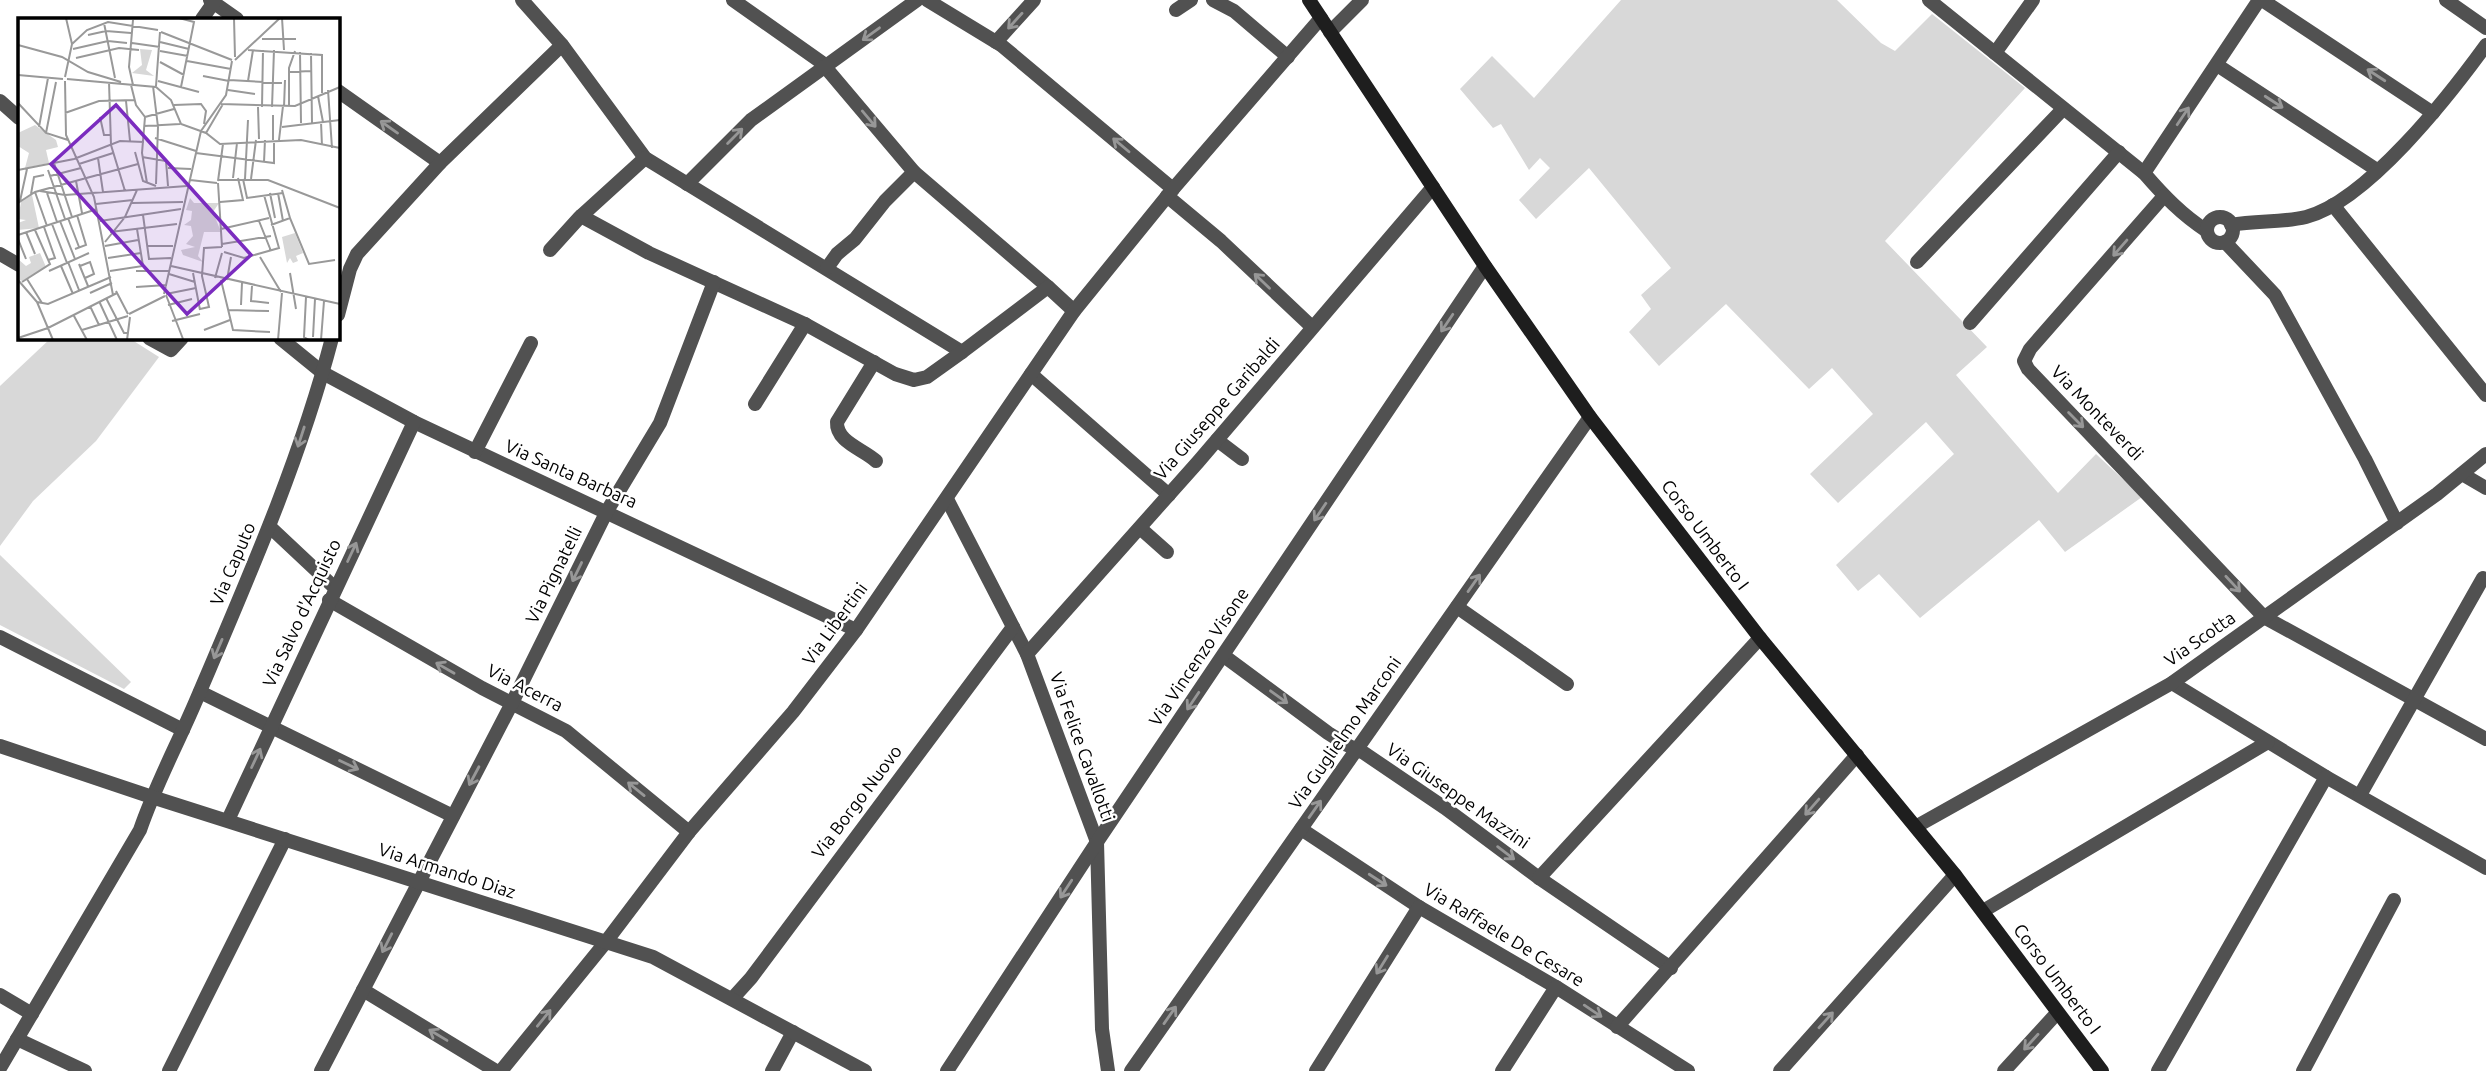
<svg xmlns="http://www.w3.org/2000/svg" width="2486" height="1071" font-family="Ubuntu,sans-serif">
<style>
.green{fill:#d8d8d8}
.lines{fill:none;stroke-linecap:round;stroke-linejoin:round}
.minor{stroke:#515151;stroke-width:14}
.tertiary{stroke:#515151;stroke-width:14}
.secondary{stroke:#1e1e1e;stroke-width:14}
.oneway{stroke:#979797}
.labels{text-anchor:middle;stroke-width:5;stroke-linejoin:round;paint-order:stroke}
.street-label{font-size:18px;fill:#000;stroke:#fff}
.inset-road{fill:none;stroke:#999;stroke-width:2}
.view{fill:#7b2cbf;fill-opacity:0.15;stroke:#7b2cbf;stroke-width:3.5}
.inset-edge{fill:none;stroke:#000;stroke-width:3.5}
</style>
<rect width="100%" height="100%" fill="#fff"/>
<g class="green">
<path d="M1621,0H1837L1881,43L1895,51L1932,14L2025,88L1885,241L1987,347L1956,375L2058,493L2096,454L2142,497L2065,552L2039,520L1920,618L1879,574L1858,591L1836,565L1954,454L1926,422L1838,503L1810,474L1873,414L1832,368L1809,389L1726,304L1659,366L1629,332L1651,309L1641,295L1671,268L1589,168L1536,219L1519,200L1550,168L1540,158L1529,170L1501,124L1493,128L1460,89L1492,56L1534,98Z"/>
<path d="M51,338H129L159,357L96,441L33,501L0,546V386Z"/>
<path d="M0,555L131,682L124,689L0,625Z"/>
</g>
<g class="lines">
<g class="minor">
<path d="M210,0L237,19"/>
<path d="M522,0L562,45L645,158L962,352"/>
<path d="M733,0L821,62L914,172L1048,287"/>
<path d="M927,0L1001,45L1173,189"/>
<path d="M1213,0L1234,11L1288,57"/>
<path d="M1929,0L2144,173C2163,195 2182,215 2207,231"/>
<path d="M2262,0L2433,113"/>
<path d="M2446,0L2486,28"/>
<path d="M1176,10L1191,0"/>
<path d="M202,19L214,2"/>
<path d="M1330,32L1362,0"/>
<path d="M996,42L1034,0"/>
<path d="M1995,53L2033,0"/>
<path d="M2217,65L2377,170"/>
<path d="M338,91L440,163"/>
<path d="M0,101L19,118"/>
<path d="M2144,173L2259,0"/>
<path d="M687,184L751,120L917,0"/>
<path d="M1167,196L1221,241L1312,327"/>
<path d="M2164,196L2030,349L2024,361L2028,369L2264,617L2486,739"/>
<path d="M2333,205L2486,395"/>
<path d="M581,216L649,253L805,324L895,374L914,380L927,377L962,352L1048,287L1074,311"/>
<circle cx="2220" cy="230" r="13"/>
<path d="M2231,225C2256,220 2282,223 2306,217C2367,201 2449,96 2486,45"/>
<path d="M2225,242L2275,295L2365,459L2397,523"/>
<path d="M550,250L579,218L645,158"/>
<path d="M0,254L19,265"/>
<path d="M1917,262L2063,109"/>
<path d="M827,268L837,254L855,239L885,201L914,172"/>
<path d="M338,315L350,269L357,254L440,163L562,45"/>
<path d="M1970,323L2119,152"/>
<path d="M149,338L171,350L182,338"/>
<path d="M280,338L323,373L414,422L856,630"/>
<path d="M874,362L837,422C836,442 863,449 876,461"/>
<path d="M1031,374L1169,495"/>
<path d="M755,404L805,324"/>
<path d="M1217,440L1242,459"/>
<path d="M475,452L531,343"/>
<path d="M2462,474L2486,488"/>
<path d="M947,499L1027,654L1097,842L1102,1029L1108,1071"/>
<path d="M270,527L335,588"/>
<path d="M1140,528L1167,552"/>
<path d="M329,600L482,688L566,731L689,832"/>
<path d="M1457,607L1567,684"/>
<path d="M0,637L183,730"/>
<path d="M1027,654L1198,462L1433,187"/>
<path d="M1224,656L1328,733L1347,745L1364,753L1445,808L1539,878L1671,968"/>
<path d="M2172,683L2326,777L2486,868"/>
<path d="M200,692L453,816"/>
<path d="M2360,795L2483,578"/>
<path d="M228,820L414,422"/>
<path d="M1301,829L1419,907L1556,987L1688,1071"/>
<path d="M1539,878L1760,638"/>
<path d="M1983,911L2268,742"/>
<path d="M363,990L496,1071"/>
<path d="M0,995L32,1014"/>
<path d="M732,999L751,978L1013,627"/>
<path d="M1617,1027L1857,755"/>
<path d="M17,1039L85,1071"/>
<path d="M0,1068L140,830C155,786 177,745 195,703C246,583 299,464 332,338"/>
<path d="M169,1071L285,839"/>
<path d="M321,1071L512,703L607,511L660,423L714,282"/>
<path d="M501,1071L605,943L689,832L793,712L856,630L1074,311L1173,189L1321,18"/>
<path d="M772,1071L793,1032"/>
<path d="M947,1071L1097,842L1485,266"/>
<path d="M1131,1071L1590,417"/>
<path d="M1316,1071L1419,907"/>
<path d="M1502,1071L1556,987"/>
<path d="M1780,1071L1955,875"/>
<path d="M2004,1071L2057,1013"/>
<path d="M2158,1071L2326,777"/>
<path d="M2303,1071L2394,900"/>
</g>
<g class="tertiary">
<path d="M0,746L152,797L653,957L865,1071"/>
<path d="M1917,826L2172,683L2437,494L2486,454"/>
</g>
<path class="secondary" d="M1309,0L1485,266L1590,417L1760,638L1955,875L2102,1071"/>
</g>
<defs><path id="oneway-shaft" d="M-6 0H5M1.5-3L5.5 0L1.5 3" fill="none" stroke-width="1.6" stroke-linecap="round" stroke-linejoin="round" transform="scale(1.75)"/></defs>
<g class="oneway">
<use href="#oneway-shaft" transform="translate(1015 21) rotate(132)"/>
<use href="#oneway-shaft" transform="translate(871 34) rotate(144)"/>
<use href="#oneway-shaft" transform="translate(2376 75) rotate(-147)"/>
<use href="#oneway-shaft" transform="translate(2274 102) rotate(33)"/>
<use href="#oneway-shaft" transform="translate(2183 116) rotate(-56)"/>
<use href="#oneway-shaft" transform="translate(869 119) rotate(50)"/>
<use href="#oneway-shaft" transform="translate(389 127) rotate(-145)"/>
<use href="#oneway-shaft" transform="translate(735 136) rotate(-45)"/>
<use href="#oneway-shaft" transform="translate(1121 145) rotate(-140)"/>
<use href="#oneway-shaft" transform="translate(2120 248) rotate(131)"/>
<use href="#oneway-shaft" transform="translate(1262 281) rotate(-136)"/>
<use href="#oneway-shaft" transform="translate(1447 323) rotate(124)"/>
<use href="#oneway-shaft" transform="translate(2076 420) rotate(45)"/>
<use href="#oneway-shaft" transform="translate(301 437) rotate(108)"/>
<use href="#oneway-shaft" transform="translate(1320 512) rotate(124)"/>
<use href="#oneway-shaft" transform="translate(352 552) rotate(-65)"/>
<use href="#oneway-shaft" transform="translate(577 572) rotate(116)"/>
<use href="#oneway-shaft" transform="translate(1474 583) rotate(-55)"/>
<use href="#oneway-shaft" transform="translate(2233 584) rotate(47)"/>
<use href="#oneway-shaft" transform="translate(218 649) rotate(113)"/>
<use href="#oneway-shaft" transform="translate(445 668) rotate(-150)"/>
<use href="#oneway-shaft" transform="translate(1279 697) rotate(36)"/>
<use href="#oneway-shaft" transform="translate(1193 701) rotate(124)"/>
<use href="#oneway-shaft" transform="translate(256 758) rotate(-65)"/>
<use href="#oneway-shaft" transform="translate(349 765) rotate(26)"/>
<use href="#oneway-shaft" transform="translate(474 776) rotate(118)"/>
<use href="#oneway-shaft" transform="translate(636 789) rotate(-141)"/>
<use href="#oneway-shaft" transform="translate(1812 807) rotate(131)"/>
<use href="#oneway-shaft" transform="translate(1315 809) rotate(-55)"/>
<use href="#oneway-shaft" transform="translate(1506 853) rotate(37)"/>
<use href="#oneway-shaft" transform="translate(1378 880) rotate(33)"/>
<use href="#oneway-shaft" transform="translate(1066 889) rotate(123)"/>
<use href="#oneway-shaft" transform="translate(387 943) rotate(117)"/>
<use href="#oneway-shaft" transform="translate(1382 965) rotate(122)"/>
<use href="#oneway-shaft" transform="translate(1593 1011) rotate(34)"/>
<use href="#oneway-shaft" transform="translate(1170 1015) rotate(-55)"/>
<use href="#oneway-shaft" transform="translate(544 1018) rotate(-51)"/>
<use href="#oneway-shaft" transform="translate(1826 1020) rotate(-48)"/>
<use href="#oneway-shaft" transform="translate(438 1035) rotate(-149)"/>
<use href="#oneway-shaft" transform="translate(2031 1042) rotate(132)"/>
</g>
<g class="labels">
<g class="street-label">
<text transform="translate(1217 409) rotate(-49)" y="6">Via Giuseppe Garibaldi</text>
<text transform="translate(2097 413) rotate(46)" y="6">Via Monteverdi</text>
<text transform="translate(571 474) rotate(24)" y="6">Via Santa Barbara</text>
<text transform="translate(1705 535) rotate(53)" y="6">Corso Umberto I</text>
<text transform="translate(233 564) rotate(-67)" y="6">Via Caputo</text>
<text transform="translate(554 575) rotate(-64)" y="6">Via Pignatelli</text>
<text transform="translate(302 613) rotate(-65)" y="6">Via Salvo d'Acquisto</text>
<text transform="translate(835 624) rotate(-54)" y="6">Via Libertini</text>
<text transform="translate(2200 639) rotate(-35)" y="6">Via Scotta</text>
<text transform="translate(1199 657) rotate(-56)" y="6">Via Vincenzo Visone</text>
<text transform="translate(525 688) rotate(27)" y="6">Via Acerra</text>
<text transform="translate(1345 733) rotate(-55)" y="6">Via Guglielmo Marconi</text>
<text transform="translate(1082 747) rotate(70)" y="6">Via Felice Cavallotti</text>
<text transform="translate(1458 796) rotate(35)" y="6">Via Giuseppe Mazzini</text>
<text transform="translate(857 802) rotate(-53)" y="6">Via Borgo Nuovo</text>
<text transform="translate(447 871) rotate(18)" y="6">Via Armando Diaz</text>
<text transform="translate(1504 935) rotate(31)" y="6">Via Raffaele De Cesare</text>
<text transform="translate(2057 979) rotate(53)" y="6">Corso Umberto I</text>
</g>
</g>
<g transform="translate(18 18)">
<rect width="322" height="322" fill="#fff"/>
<path d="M122,31L134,32L128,52L136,58L114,55L124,47ZM17,107L38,122L40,129L28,132L31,145L7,150L11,135L0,128V115ZM14,177L21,210L0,212V205L8,202L0,201L3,184ZM172,180L176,185H201L195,194L203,214H186L180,238L185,244L165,237L163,232L177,229L168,226L175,218L173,208L166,207L173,202L174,193L168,192ZM277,215L285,235L278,238L280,243L275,245L272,240L269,245L264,219ZM22,235L28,249L4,263L0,261V241L8,248L13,245L11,239Z" fill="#d8d8d8"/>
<path class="inset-road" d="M48,0L54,26M161,0L176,4L163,69M216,0L217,39M264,0L266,32M115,2L111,49L115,67M86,5L97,60M143,14L214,42M70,17L88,13L113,15M244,21H278M142,24L171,31M114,25L142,29M0,27L44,39L70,54L103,64M55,31L90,23L109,25M230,32L304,37V75M142,33L170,38M282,34L283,105M293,35L294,105M58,40L101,30L121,32M217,42L262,0M169,43L213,51M142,44L166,57M271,54L293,53M0,57L45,61M185,58L211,63M47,59L54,26L69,12L90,4L140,12M49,61L138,69L153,82L163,106L188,115L202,126L283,122L322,130M211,62L264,65M47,63L48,117L76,179L95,277M140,63L181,74M230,63L235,32M91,64L93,127L107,173M113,67L118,87L127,99L124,135L129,165M135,68L140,109L138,166M138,68L142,14M210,72L237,76M310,72L314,130M300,78L305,104M108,83L112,123M0,85L28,115L50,122M203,86L277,88L322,69M156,87L183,86L188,93L186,106M240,89L241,121M244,89L245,32M254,89L256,32M266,89L267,62M271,89V50L277,33M47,95L81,83L116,82M82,99L86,117H93M127,99L156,91M303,104L304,128M126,108L162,106M21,109L30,60M264,109L322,102M28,115L38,64M188,115L205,86M137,120L178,133M255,122V97M261,122L265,88M117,134L125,163L138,168M178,135L256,145V123M124,139L148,143L150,168M80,140L85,174M246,144L247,122M36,145L54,199M61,146L95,135M150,150L173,151M0,152L56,141L102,123L126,124M30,152L47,201M32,158L63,150M215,160L219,125M225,161L229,180L265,175M227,161L230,102M233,161L238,122M172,162L199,165M201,162H250L322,190M58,163L64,195M200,163L205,126M200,165L204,229M264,172L272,200M22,173L47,177L169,168M17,174L29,208M29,175L39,204M252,175L257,200M260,175L265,203M13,176L16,159L26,157M2,183L9,151M202,184L225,182L220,160M0,185L17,174L120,146M114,185L165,184M78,186L115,182M125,197L131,241M50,200L61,229M42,203L57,241M82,203L163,191M241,203L253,233M34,206L49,245M253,207L272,200L291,246L317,242M26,209L37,240L30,242M203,211L251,200M8,214L17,236M92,214L159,206M0,217L79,191M0,221L8,241M87,224L107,199L119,172M204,226L253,218M87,228L120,222M129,228H155M57,231L68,227L59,197M206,234L226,240L261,230L246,177M242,239L263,274M90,240L123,235M130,241L153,240M50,244L61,272M61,246L70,268M43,248L55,276M62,248L72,244L76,256L67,260M153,248L322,286M31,253L71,235M92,253L125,248L119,211M118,253H152M175,255L182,292M272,255L278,291M151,256L177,264M197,260L204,235M9,261L24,285M0,262L19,284L30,286L93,259M203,262L215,312L252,314M209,262L213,239M4,264L32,246L17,212M234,268L233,283L251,285M118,269L149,267M98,273L110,296M72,275L94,265M146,276L183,113L208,77L214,43M148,276L178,270M148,277L165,321M288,279L286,319L291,322M88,280L106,315H109M81,283L99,322M19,284L35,322M150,287L174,281M223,287L224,265M72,288L81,307M182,291L191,289L184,258L186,230L204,229M210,292L251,293M111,296L147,278M56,298L69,322M154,303L182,296M64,312L110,298M186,312L212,302M295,319L297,281M0,320L30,310L99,275M109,322L112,299M260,322L264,275M303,322L306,283"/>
<path class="view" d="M98,87L233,237L169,296L33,146Z"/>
<rect width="322" height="322" class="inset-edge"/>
</g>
</svg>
